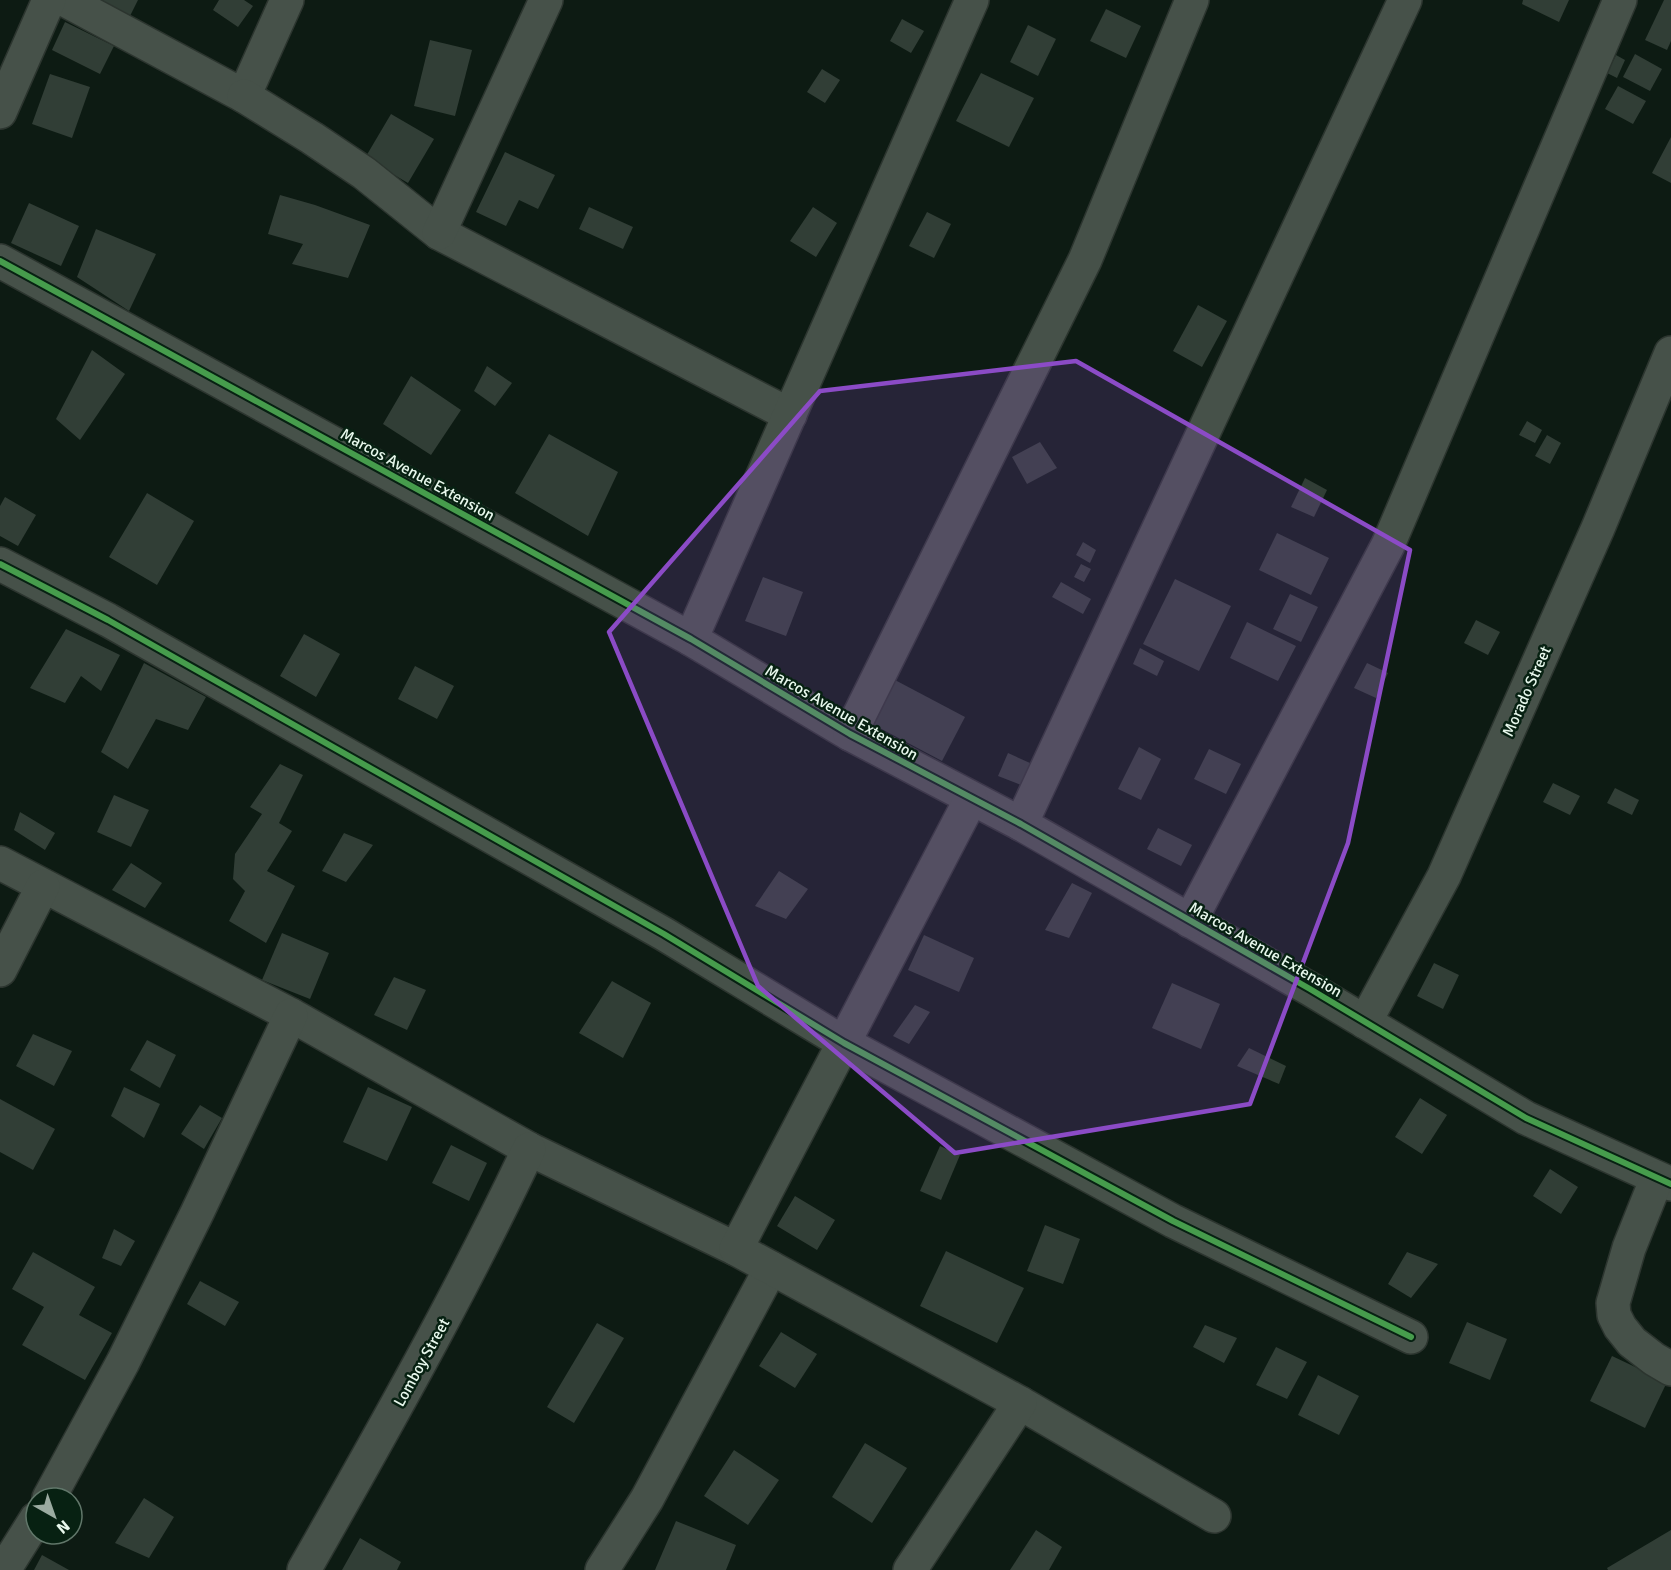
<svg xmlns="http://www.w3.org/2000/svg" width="1671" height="1570" font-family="Signika,sans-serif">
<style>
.building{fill:#313e36}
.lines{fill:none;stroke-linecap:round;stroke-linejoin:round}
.minor-casing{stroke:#2c352f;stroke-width:36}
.minor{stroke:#465149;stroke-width:33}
.cycleway-casing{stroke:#072112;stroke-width:10}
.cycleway{stroke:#469c4c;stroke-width:6}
.marked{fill:#8b4bc6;fill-opacity:0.2;stroke:#8b4bc6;stroke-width:4.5;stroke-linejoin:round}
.labels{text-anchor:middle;stroke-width:5;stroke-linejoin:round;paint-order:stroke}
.street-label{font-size:16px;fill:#e8f8ed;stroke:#072112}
</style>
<rect width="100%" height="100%" fill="#0d1b13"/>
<g class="building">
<path d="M93,0H138L129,18Z"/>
<path d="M219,0H244L253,6L238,27L213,10Z"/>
<path d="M1523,0H1569L1559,22L1522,4Z"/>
<path d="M1664,0H1671V41L1667,50L1645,40Z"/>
<path d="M1106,9L1141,26L1126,58L1090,41Z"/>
<path d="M902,19L924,31L911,53L890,41Z"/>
<path d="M65,22L114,46L100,74L52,50Z"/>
<path d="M1028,25L1056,39L1038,76L1010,62Z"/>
<path d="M430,40L472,50L455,116L414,106Z"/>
<path d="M1635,54L1662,69L1650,91L1623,77Z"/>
<path d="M1616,55L1625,60L1617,78L1607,73Z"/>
<path d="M822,69L840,80L825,103L807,92Z"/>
<path d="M981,73L1034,98L1009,147L956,121Z"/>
<path d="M50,74L90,87L72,138L32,124Z"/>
<path d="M1618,86L1646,101L1633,124L1605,109Z"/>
<path d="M391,114L434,139L408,183L365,158Z"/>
<path d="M1671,137V183L1652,173Z"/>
<path d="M505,152L555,175L538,209L519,200L506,226L476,212Z"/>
<path d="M280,195L315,205L370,225L348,278L292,264L303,244L268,234Z"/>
<path d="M29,203L79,226L61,266L11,243Z"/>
<path d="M589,207L633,227L623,249L579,229Z"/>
<path d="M813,207L837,223L816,257L790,241Z"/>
<path d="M927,212L951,224L934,258L909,246Z"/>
<path d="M96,229L156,254L129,311L77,277Z"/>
<path d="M1198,305L1227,321L1202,367L1173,351Z"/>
<path d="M92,350L125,374L80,440L56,419Z"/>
<path d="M487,366L512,383L495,406L474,391Z"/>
<path d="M411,376L461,410L431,455L383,424Z"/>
<path d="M1527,421L1542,430L1535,443L1519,435Z"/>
<path d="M549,434L618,472L588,536L515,493Z"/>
<path d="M1547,435L1561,443L1550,464L1535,456Z"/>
<path d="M1040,442L1057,468L1027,484L1012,457Z"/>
<path d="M1305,478L1327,490L1314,517L1291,507Z"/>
<path d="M147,493L194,521L157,585L109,557Z"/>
<path d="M5,497L36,515L18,546L0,536V506Z"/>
<path d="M1277,533L1329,558L1311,595L1259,570Z"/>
<path d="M1083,542L1096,550L1090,563L1076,555Z"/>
<path d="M1081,564L1091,569L1084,582L1074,577Z"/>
<path d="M763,577L803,592L786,636L745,621Z"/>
<path d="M1175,579L1231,606L1199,671L1143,644Z"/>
<path d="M1061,582L1091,599L1083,614L1052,597Z"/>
<path d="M1290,594L1318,607L1301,642L1273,629Z"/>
<path d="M1476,620L1500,632L1488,655L1464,643Z"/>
<path d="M1247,622L1296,646L1278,681L1230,658Z"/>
<path d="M66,629L120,655L101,691L81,676L65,703L30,688Z"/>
<path d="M304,634L340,654L316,697L280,676Z"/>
<path d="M1140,648L1164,661L1157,676L1133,664Z"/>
<path d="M144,663L206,697L188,730L156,719L128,769L101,752Z"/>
<path d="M1367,663L1388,673L1376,698L1354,688Z"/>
<path d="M415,666L454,686L437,719L398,699Z"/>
<path d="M895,680L965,717L942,761L872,724Z"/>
<path d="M1139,747L1161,759L1141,800L1118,789Z"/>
<path d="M1209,749L1241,764L1226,794L1194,779Z"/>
<path d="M1008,753L1030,763L1021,785L998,776Z"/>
<path d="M280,764L303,775L279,823L292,831L267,871L295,886L266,943L229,921L245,891L233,879L235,854L262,814L250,807Z"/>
<path d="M1553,783L1580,796L1570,815L1543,802Z"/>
<path d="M1615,788L1639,800L1632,815L1607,803Z"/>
<path d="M114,795L149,810L131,847L97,832Z"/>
<path d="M20,812L55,833L45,850L14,830Z"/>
<path d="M1158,828L1192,845L1181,866L1147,849Z"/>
<path d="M344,833L373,845L346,882L322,871Z"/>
<path d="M131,863L162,883L145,908L112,890Z"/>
<path d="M779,871L808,889L786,919L755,906Z"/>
<path d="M1072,883L1092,893L1069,938L1045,930Z"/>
<path d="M282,933L329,953L310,999L262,980Z"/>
<path d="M924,935L974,958L959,992L908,970Z"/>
<path d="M1434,963L1459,975L1443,1009L1417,996Z"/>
<path d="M394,977L426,990L407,1030L374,1015Z"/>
<path d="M612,981L651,1003L623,1058L579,1033Z"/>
<path d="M1172,983L1220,1004L1201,1049L1152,1028Z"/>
<path d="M915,1005L930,1012L909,1044L893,1036Z"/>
<path d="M33,1034L72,1051L54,1086L16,1066Z"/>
<path d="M147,1040L176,1055L160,1088L130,1070Z"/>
<path d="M1249,1048L1286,1066L1279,1084L1237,1066Z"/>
<path d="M124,1087L160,1104L144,1138L111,1116Z"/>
<path d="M368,1087L412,1107L387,1161L343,1142Z"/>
<path d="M1420,1098L1447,1115L1422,1154L1395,1137Z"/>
<path d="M0,1099L55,1129L33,1170L0,1152Z"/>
<path d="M200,1105L222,1118L204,1149L181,1134Z"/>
<path d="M451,1145L487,1163L469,1201L432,1183Z"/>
<path d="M940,1146L960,1155L941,1200L920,1191Z"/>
<path d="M1550,1169L1578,1187L1561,1214L1533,1196Z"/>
<path d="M795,1196L835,1220L817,1250L777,1226Z"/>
<path d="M1045,1225L1080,1239L1063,1284L1027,1271Z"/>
<path d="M114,1229L135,1241L121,1266L102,1258Z"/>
<path d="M946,1251L1024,1288L997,1343L920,1306Z"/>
<path d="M33,1252L95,1287L79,1315L112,1333L85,1380L22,1345L44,1307L12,1289Z"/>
<path d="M1407,1252L1438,1264L1411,1298L1388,1284Z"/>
<path d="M200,1281L239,1302L225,1326L187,1304Z"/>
<path d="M1467,1322L1507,1339L1490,1380L1449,1363Z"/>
<path d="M597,1323L624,1338L574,1423L547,1407Z"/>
<path d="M1205,1325L1237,1338L1224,1363L1193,1347Z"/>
<path d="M781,1332L817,1354L795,1388L759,1366Z"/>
<path d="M1276,1347L1307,1362L1287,1399L1256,1385Z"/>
<path d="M1612,1356L1667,1382L1645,1428L1590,1401Z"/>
<path d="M1318,1375L1359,1396L1339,1435L1298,1415Z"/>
<path d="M865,1443L907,1468L872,1523L832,1497Z"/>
<path d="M734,1450L779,1480L748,1525L704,1496Z"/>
<path d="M144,1498L174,1517L149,1558L115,1543Z"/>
<path d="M676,1521L736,1545L726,1570H655Z"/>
<path d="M1036,1530L1062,1547L1049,1570H1010Z"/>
<path d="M1671,1530V1570H1608L1607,1568Z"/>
<path d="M360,1538L401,1562L397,1570H342Z"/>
<path d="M42,1555L69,1570H34Z"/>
</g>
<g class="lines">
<g class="minor-casing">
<g id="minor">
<path d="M65,0L244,96L287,0"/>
<path d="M244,96L312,138L364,173L439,233L790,415"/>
<path d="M0,112L49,0"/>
<path d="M439,233L546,0"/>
<path d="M0,261L691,639L850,734L1021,824L1310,989L1526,1118L1671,1184"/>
<path d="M0,564L108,620L664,934L844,1043L1173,1221L1411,1337"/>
<path d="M691,639L972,0"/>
<path d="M850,734L1085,260L1192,0"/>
<path d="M1021,824L1405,0"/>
<path d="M0,863L291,1015L529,1149L736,1249"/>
<path d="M1190,921L1388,545L1620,0"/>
<path d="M0,970L43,886"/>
<path d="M1365,1022L1444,876L1598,528L1671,353"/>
<path d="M1657,1178L1629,1248L1613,1303L1614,1315L1620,1327L1632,1342L1654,1359L1671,1369"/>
<path d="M1020,1403L1214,1516"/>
<path d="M49,1498L123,1362L197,1213L291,1015"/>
<path d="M4,1570L36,1519"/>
<path d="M304,1570C383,1431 461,1293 529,1149"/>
<path d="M602,1570L647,1499L771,1268"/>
<path d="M910,1570L1020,1403L736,1249L971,799"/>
</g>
</g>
<use href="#minor" class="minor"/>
<g class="cycleway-casing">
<g id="cycleway">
<path d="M0,261L691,639L850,734L1021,824L1310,989L1526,1118L1671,1184"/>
<path d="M0,564L108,620L664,934L844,1043L1173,1221L1411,1337"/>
</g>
</g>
<use href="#cycleway" class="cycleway"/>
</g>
<path class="marked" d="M1076,361L1410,550L1348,843L1250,1104L955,1153L758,986L609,632L820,391Z"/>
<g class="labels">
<g class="street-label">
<text transform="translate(418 474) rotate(29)" y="6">Marcos Avenue Extension</text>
<text transform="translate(1526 691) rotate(-66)" y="6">Morado Street</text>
<text transform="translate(842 712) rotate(30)" y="6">Marcos Avenue Extension</text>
<text transform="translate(1266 949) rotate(30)" y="6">Marcos Avenue Extension</text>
<text transform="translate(421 1362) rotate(-61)" y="6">Lomboy Street</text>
</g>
</g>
<g transform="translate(54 1516) rotate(140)"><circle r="28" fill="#072112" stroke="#61776a" stroke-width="1.5"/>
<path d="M0-4.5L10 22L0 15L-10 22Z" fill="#9baba1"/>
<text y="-9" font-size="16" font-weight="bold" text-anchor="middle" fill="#e8f8ed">N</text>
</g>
</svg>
